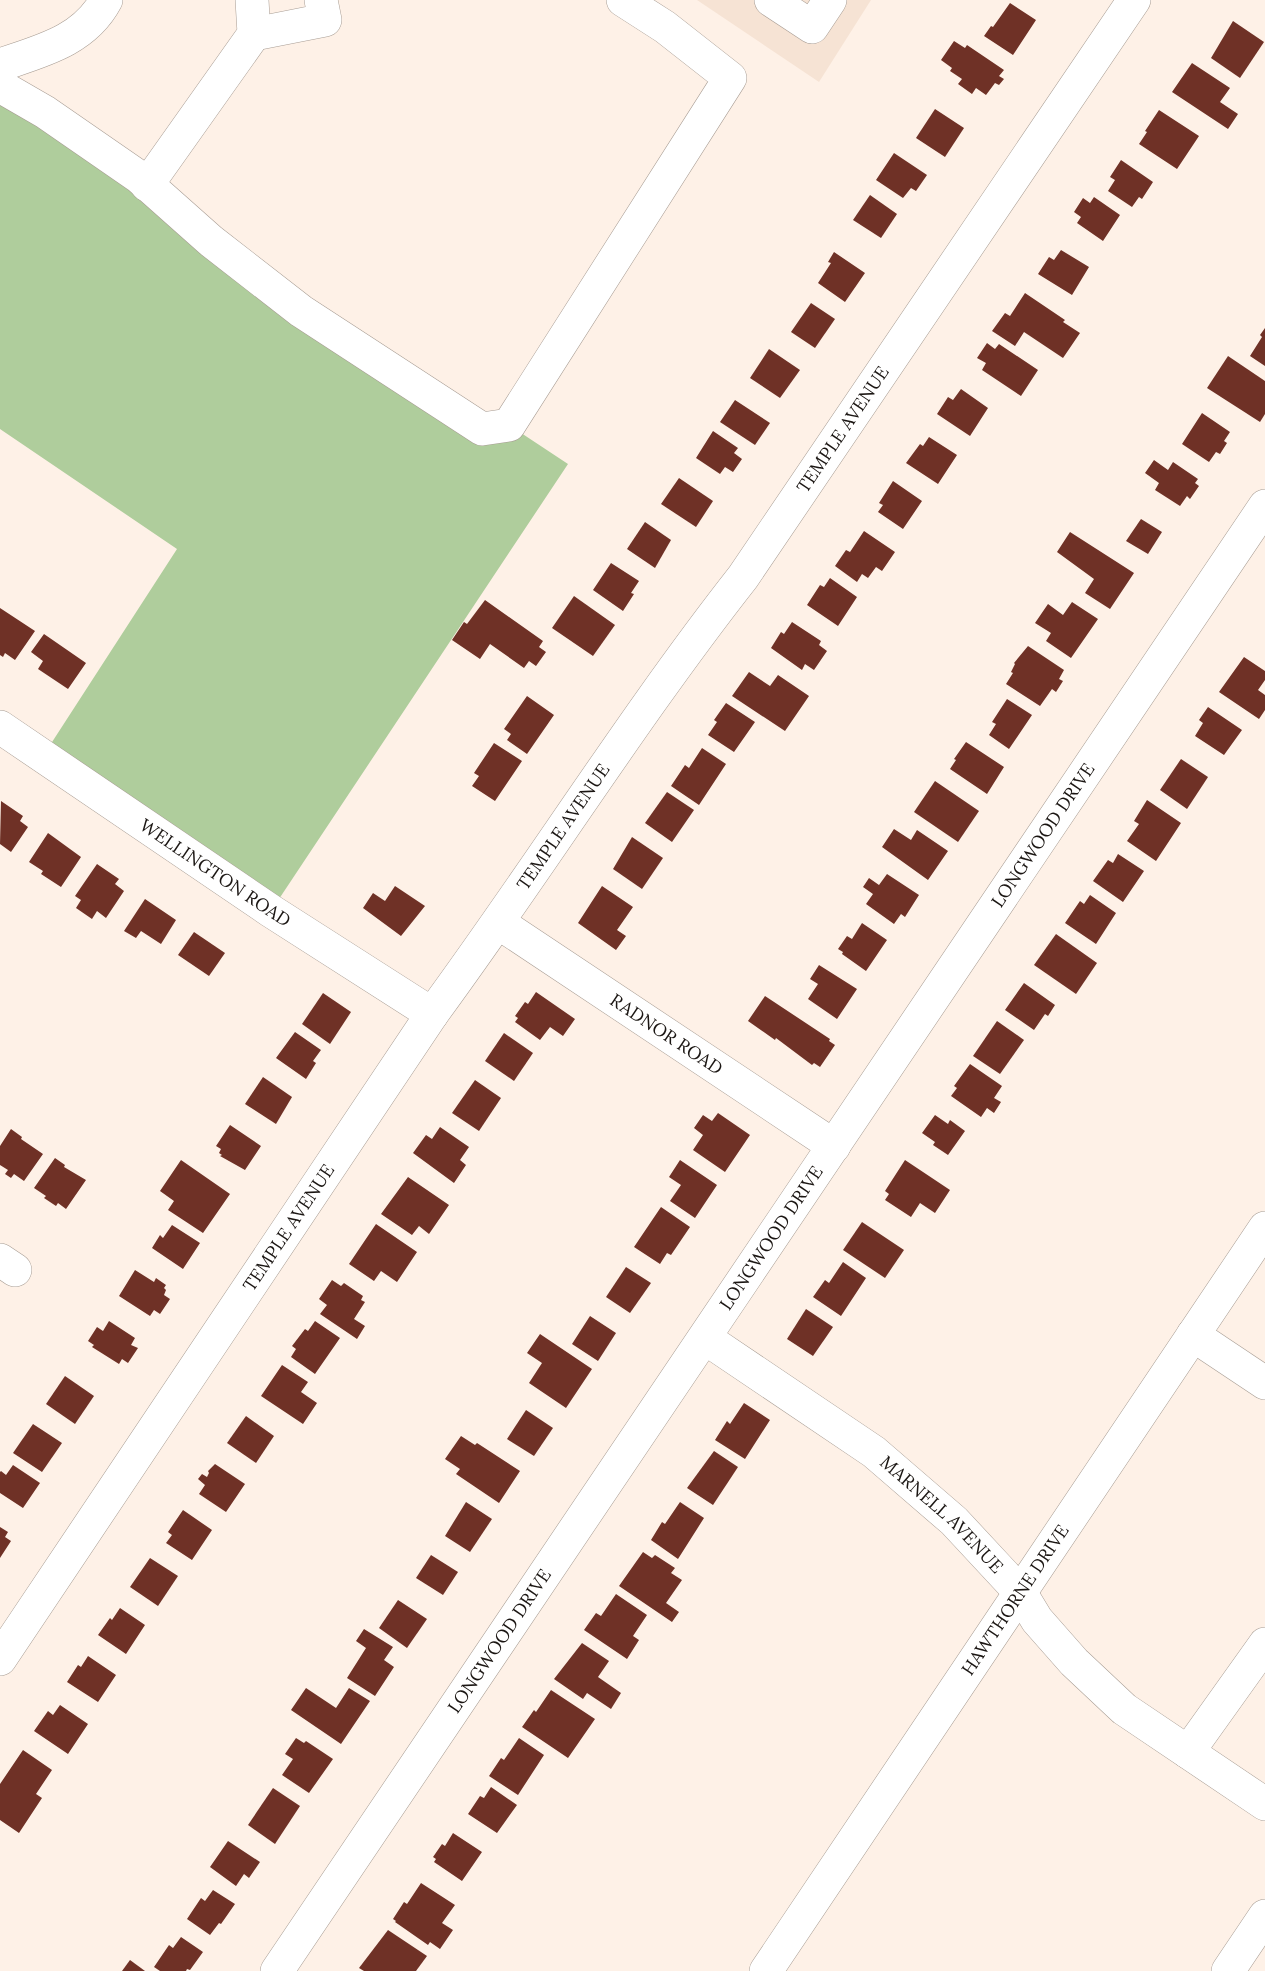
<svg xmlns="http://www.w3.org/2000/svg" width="1265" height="1971" font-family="Lora,serif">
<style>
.built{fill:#f6e3d4}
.green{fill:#afcd9c}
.building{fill:#6f3126}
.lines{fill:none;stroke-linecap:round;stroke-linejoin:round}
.minor-casing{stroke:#a89d94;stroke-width:34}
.minor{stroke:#fff;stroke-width:33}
.labels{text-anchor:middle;stroke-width:6;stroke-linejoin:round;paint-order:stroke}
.street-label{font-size:18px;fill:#1b1613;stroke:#fef1e7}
</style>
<rect width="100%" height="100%" fill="#fef1e7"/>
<path class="built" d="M697,0H871L819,82Z"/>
<path class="green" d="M0,86L301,311L509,425L568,464L271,911L43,756L177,549L0,429Z"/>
<g class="building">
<path d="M1010,3L1036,20L1013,55L984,36L991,26L993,27Z"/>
<path d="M1233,21L1264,42L1240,78L1211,58Z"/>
<path d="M954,41L965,48L967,45L1004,70L999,76L1004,79L999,85L995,83L986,95L976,88L972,94L958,84L962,79L950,71L952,68L941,60Z"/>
<path d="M1192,63L1230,88L1220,102L1238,114L1228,129L1172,92Z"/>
<path d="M935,109L964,128L945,157L916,138Z"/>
<path d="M1159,110L1199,136L1177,169L1139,144L1147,132L1145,131Z"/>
<path d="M894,153L927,175L916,191L911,188L903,198L876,180Z"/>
<path d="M1121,160L1153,182L1142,199L1139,197L1132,207L1108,191L1115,180L1110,177Z"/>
<path d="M870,195L897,214L881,238L853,220Z"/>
<path d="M1094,197L1120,215L1103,241L1077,223L1081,217L1074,212L1083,198L1090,203Z"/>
<path d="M1061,250L1089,267L1072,295L1038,274L1049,257L1054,260Z"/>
<path d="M834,252L865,273L845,302L818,283L831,263L828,262Z"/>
<path d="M1025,293L1065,320L1063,322L1080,333L1063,358L1024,332L1015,346L992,331L1005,313L1010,316Z"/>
<path d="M811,303L835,319L815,348L791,332Z"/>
<path d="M1265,328V366L1250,356L1262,337L1260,335Z"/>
<path d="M987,343L995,349L999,344L1038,370L1021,396L982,370L986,363L977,358Z"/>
<path d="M769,349L800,370L780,398L750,378Z"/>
<path d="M1228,356L1265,381V414L1260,422L1207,388Z"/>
<path d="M961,389L988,408L970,436L937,414L948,397L953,400Z"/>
<path d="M735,400L770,423L755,445L720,422Z"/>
<path d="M1202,413L1230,432L1224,441L1227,443L1220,454L1216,452L1209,462L1182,444Z"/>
<path d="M713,431L738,448L734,453L742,459L733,472L725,467L720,474L696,458Z"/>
<path d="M929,437L957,455L938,484L906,463L920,444L923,446Z"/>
<path d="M1154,460L1168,470L1173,462L1198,479L1195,483L1199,486L1190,499L1187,496L1180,506L1155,490L1159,483L1145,473Z"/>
<path d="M679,478L713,501L696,527L661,504Z"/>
<path d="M893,481L922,501L903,529L878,512L883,505L879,503Z"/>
<path d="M1141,519L1162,532L1148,554L1126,541Z"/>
<path d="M645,522L671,540L655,568L627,549Z"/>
<path d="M864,531L895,552L882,571L876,567L868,578L862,574L857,582L835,566L846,550L850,552Z"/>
<path d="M1070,532L1134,573L1110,609L1085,593L1094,579L1057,552Z"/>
<path d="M611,563L639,581L631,593L634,594L623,611L593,590Z"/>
<path d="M830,578L857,597L838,626L807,605L820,585L824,587Z"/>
<path d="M574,596L615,625L593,656L552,628Z"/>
<path d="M485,600L543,641L539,647L546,652L536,666L529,661L524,668L490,644L480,659L452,640L464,622L467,624Z"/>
<path d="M1072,602L1098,619L1071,658L1046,641L1051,633L1035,623L1048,604L1063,615Z"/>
<path d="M0,608L35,631L15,660L5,653L3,657L0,655Z"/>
<path d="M792,622L821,641L819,645L827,651L814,670L805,664L802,670L771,648L781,632L784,634Z"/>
<path d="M44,634L86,663L68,689L38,669L43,661L31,652Z"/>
<path d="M1028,646L1064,670L1059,679L1063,681L1056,692L1052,689L1040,706L1006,684L1013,673L1011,672L1015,664L1014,663Z"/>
<path d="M1244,657L1265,671V680L1258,690L1265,695V710L1259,719L1219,692Z"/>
<path d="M749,672L770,686L778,675L809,696L785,731L732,696Z"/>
<path d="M527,696L554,715L527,754L507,740L511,734L504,729Z"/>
<path d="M1007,699L1032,715L1009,749L989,735L996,724L992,722Z"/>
<path d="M726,703L755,722L734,752L708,735L717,722L714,720Z"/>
<path d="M1208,707L1242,730L1224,755L1195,736L1203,723L1199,720Z"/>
<path d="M966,742L1004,767L987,794L950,769L956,760L954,759Z"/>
<path d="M494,743L522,761L495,801L472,786L479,776L474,773Z"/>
<path d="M702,748L726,764L699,805L671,786L685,765L689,768Z"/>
<path d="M1181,759L1208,777L1187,809L1160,790Z"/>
<path d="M935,781L979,811L958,842L914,812Z"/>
<path d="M667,792L694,810L672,842L645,823Z"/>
<path d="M1147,800L1181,823L1156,861L1127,841L1139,824L1134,821Z"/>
<path d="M1,801L23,816L20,821L28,827L11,852L0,844Z"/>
<path d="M894,829L911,840L917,830L948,851L928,880L882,847Z"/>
<path d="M48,833L81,857L61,887L41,874L43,871L29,862Z"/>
<path d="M632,837L663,858L642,889L613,869Z"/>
<path d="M1118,854L1144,871L1123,902L1093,881L1108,860L1113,863Z"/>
<path d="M97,864L119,879L115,884L124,891L106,918L97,911L92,919L76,908L81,900L75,896Z"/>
<path d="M887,874L919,895L905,917L901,914L894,924L866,904L873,894L863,887L869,878L879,885Z"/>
<path d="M395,886L425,906L401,936L363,908L373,893L385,901Z"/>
<path d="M602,886L633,907L617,930L626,936L616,950L578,923Z"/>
<path d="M1090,895L1116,913L1096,944L1065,923L1080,901L1084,904Z"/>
<path d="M145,899L176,920L161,944L141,931L136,938L124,931Z"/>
<path d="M862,923L887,940L866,971L842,954L843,952L838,949L847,936L852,939Z"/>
<path d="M194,932L225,953L209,976L178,955Z"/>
<path d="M1056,934L1097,963L1076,994L1034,965Z"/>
<path d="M819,965L857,989L837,1019L808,999L818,984L810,979Z"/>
<path d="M1024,983L1055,1005L1048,1016L1045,1014L1034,1030L1005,1010Z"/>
<path d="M536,992L575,1019L563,1036L550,1027L540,1040L515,1022L518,1018L515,1016L525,1002L528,1004Z"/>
<path d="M323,993L351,1012L330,1044L302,1024Z"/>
<path d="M765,996L830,1039L829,1041L835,1045L820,1067L814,1063L812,1065L776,1038L775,1040L748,1021Z"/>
<path d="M997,1021L1024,1040L1000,1074L973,1056Z"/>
<path d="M295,1032L321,1050L313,1061L316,1063L306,1079L276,1058Z"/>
<path d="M504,1033L533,1053L514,1081L485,1061Z"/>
<path d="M970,1064L1002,1086L994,1098L1001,1102L994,1113L987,1108L981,1117L951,1096L957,1088L954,1086Z"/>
<path d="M263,1077L292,1097L276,1124L245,1104Z"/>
<path d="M475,1080L501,1098L479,1131L452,1113Z"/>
<path d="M718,1113L750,1135L725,1172L693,1150L703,1135L694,1128L703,1115L712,1121Z"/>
<path d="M935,1115L948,1124L950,1120L965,1131L948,1155L933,1145L935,1142L922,1133Z"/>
<path d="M230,1125L261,1146L245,1170L220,1156L222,1155L219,1153L221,1149L216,1146Z"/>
<path d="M440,1127L469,1147L460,1160L466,1165L454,1183L413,1153L426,1135L432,1139Z"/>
<path d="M11,1129L22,1137L21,1139L43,1154L24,1181L14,1174L11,1178L5,1174L8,1170L0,1165V1146Z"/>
<path d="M55,1158L65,1165L64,1167L86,1180L66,1209L58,1203L56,1206L44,1198L46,1196L34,1188Z"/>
<path d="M181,1160L230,1194L203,1233L168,1210L174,1201L160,1191Z"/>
<path d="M680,1160L717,1185L695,1218L670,1201L681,1185L669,1177Z"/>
<path d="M905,1160L950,1190L935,1213L920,1203L911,1217L885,1200L889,1194L885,1191Z"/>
<path d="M408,1177L449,1205L429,1234L419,1226L412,1235L381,1214Z"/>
<path d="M661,1207L690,1227L671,1255L667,1253L660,1264L634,1247Z"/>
<path d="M862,1222L904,1250L885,1278L843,1250Z"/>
<path d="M376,1224L417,1252L397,1282L381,1271L374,1281L349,1264Z"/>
<path d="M172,1225L200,1243L183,1269L152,1248L160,1235L163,1238Z"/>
<path d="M843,1262L866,1278L841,1316L813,1297L825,1280L829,1283Z"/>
<path d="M626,1267L651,1283L630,1313L606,1297Z"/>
<path d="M135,1270L154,1282L156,1278L166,1285L164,1288L166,1290L164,1295L170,1299L160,1314L154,1310L150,1316L119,1296Z"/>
<path d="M332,1280L341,1286L344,1283L363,1296L361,1300L365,1302L354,1319L365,1326L357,1339L320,1314L327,1305L319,1299Z"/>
<path d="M806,1309L833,1327L813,1356L787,1339Z"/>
<path d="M590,1316L616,1333L598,1361L572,1344Z"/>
<path d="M109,1321L135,1338L131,1345L138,1348L128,1363L122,1359L119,1364L92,1347L94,1345L88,1341L97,1327L103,1331Z"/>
<path d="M315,1321L340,1338L315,1374L291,1357L296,1349L292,1346L305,1329L308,1331Z"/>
<path d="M540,1334L592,1369L566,1408L529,1383L542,1363L527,1353Z"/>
<path d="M282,1365L308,1382L301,1392L317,1403L303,1424L261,1396Z"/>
<path d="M65,1376L94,1396L75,1424L46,1404Z"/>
<path d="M744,1403L770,1420L745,1459L715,1440L727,1421L730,1424Z"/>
<path d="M526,1410L553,1428L534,1456L507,1439Z"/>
<path d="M246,1416L274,1436L256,1463L227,1443Z"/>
<path d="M33,1424L62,1443L42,1472L13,1453Z"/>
<path d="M461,1436L475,1445L477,1443L520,1471L499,1503L456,1474L460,1469L445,1459Z"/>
<path d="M714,1451L738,1467L713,1505L687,1488Z"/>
<path d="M215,1464L245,1484L226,1512L199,1494L205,1485L198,1479L202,1474L207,1477L209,1473L208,1471Z"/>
<path d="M13,1465L40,1483L23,1508L0,1493V1472L1,1471L6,1475Z"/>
<path d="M466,1502L492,1519L470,1552L445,1536Z"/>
<path d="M680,1502L704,1518L678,1559L651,1540L662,1522L665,1524Z"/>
<path d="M183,1510L212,1530L192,1560L166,1543L172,1535L168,1532Z"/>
<path d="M0,1527L8,1532L5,1537L11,1541L0,1558Z"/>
<path d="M643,1552L652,1558L655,1555L675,1568L671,1573L682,1580L666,1603L679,1612L672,1622L619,1586Z"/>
<path d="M431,1555L458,1572L443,1595L416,1578Z"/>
<path d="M150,1558L178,1576L158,1606L130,1587Z"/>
<path d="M616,1594L647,1615L633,1636L639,1640L627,1659L584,1630L596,1613L601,1616Z"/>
<path d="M398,1600L427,1619L407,1648L379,1628Z"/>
<path d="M120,1608L145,1625L126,1654L98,1635L110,1618L112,1620Z"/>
<path d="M364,1629L393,1647L384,1660L394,1667L375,1696L347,1678L366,1648L356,1641Z"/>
<path d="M582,1643L609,1661L598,1677L621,1693L611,1709L587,1693L583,1699L554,1679Z"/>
<path d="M88,1656L116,1675L98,1702L67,1682L78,1665L81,1667Z"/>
<path d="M306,1688L336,1708L349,1688L370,1701L341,1744L291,1710Z"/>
<path d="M551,1690L595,1719L568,1758L522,1727L534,1710L536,1712Z"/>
<path d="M60,1705L88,1724L68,1754L34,1731L48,1711L53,1715Z"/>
<path d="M296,1738L304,1743L306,1741L333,1759L309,1793L282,1775L293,1759L285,1754Z"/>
<path d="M519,1738L544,1755L518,1795L489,1776L501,1758L504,1760Z"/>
<path d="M23,1750L52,1770L36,1794L42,1798L19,1833L0,1820V1784Z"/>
<path d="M491,1787L517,1805L497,1833L468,1814L480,1796L484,1798Z"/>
<path d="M273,1788L300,1806L275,1844L248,1825Z"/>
<path d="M453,1833L482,1852L462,1881L434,1862L436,1859L433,1857L442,1844L445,1846Z"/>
<path d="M228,1841L260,1862L249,1878L244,1874L236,1886L210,1867Z"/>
<path d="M421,1883L455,1905L442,1923L453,1930L440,1949L430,1942L428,1945L395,1922L396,1921L393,1919L404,1902L407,1904Z"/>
<path d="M213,1890L235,1904L221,1924L219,1923L210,1935L187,1919L201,1898L205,1901Z"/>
<path d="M388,1930L427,1956L416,1971H364L359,1968Z"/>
<path d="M181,1937L203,1952L190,1970L187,1969L186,1971H160L154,1967L169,1945L173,1948Z"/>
<path d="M130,1960L145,1971H122Z"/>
</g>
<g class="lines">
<g class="minor-casing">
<g id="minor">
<path d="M771,0L812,27L830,0"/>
<path d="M254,34L325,20L321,0"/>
<path d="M0,65C41,51 84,41 106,0"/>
<path d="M0,86L45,112L139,177L211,241L301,311L482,429L509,425L730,78L665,27L623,0"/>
<path d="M147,185L254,34L252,0"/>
<path id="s1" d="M0,727L271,911L432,1014"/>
<path id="s2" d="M499,923L834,1146"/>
<path d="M0,1260L15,1270"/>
<path d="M1193,1335L1265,1383"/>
<path id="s3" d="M705,1338L874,1452L954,1521L1020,1592L1037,1620L1074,1662L1124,1709L1265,1804"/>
<path id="s4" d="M0,1659L432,1014C538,870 633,717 743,577L1134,0"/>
<path d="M1188,1752L1265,1644"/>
<path id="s5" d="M277,1971L1265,506"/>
<path id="s6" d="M766,1971L1265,1228"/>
<path d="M1228,1971L1265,1916"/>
</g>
</g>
<use href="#minor" class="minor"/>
</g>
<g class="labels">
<g class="street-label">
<text dy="6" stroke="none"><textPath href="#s4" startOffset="1491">TEMPLE AVENUE</textPath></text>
<text dy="6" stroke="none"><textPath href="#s4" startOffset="1005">TEMPLE AVENUE</textPath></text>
<text dy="6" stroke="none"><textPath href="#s5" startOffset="1370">LONGWOOD DRIVE</textPath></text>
<text dy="6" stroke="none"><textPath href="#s1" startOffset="260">WELLINGTON ROAD</textPath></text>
<text dy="6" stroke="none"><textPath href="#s2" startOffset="201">RADNOR ROAD</textPath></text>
<text dy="6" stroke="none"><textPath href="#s4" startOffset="519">TEMPLE AVENUE</textPath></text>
<text dy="6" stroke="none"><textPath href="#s5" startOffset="884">LONGWOOD DRIVE</textPath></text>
<text dy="6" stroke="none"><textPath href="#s3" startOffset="296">MARNELL AVENUE</textPath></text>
<text dy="6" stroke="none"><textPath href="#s6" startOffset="447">HAWTHORNE DRIVE</textPath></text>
<text dy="6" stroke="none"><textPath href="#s5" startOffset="398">LONGWOOD DRIVE</textPath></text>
</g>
</g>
</svg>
